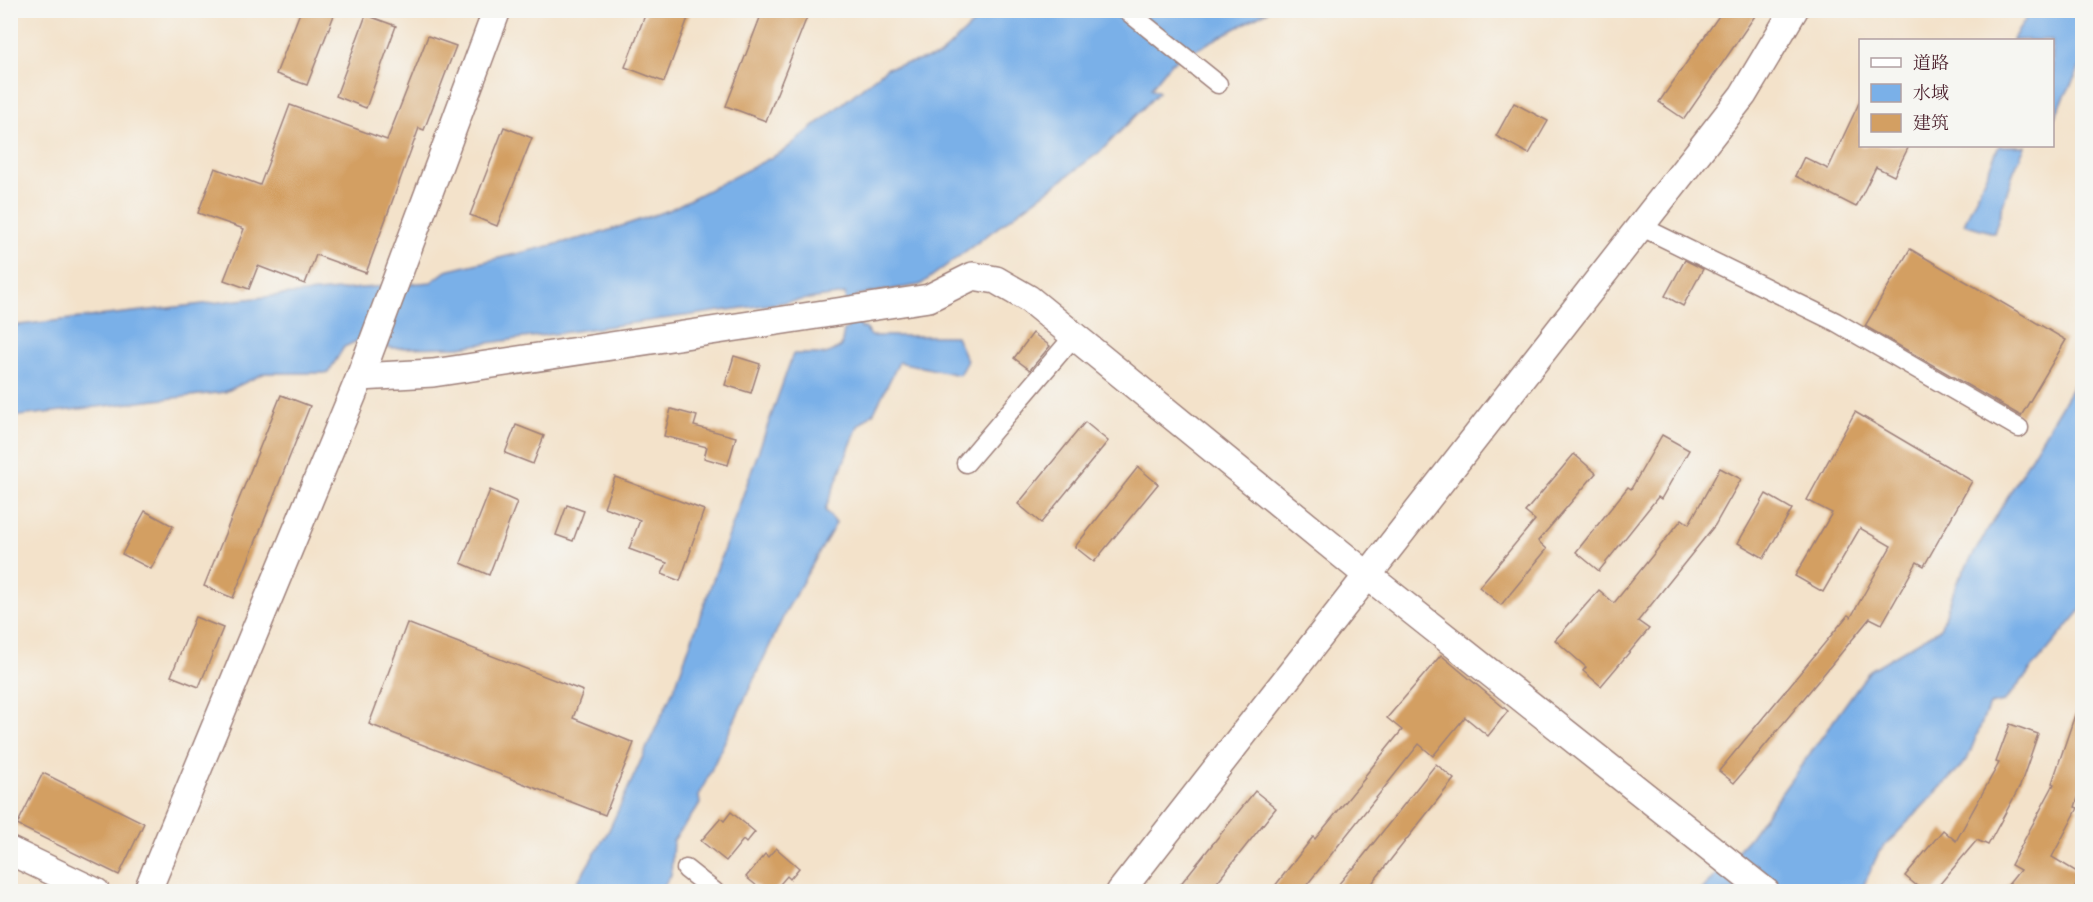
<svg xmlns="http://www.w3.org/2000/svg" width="2093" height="902" font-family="Vollkorn,'Noto Serif SC',serif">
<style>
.water{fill:#7ab0e8;stroke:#62688a;stroke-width:1.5}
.building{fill:#d39f62}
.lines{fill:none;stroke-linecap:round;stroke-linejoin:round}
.street-casing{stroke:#9e807a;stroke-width:21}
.secondary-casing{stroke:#9e807a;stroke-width:30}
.street{stroke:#fff;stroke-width:18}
.secondary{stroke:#fff;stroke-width:27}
</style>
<rect width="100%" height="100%" fill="#f6f6f2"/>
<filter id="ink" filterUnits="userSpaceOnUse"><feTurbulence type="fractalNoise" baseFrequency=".0167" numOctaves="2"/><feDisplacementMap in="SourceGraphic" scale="12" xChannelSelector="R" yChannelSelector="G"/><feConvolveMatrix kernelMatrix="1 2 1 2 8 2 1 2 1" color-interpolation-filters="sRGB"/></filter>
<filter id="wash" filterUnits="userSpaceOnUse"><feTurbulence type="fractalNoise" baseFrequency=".008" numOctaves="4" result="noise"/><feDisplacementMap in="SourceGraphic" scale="24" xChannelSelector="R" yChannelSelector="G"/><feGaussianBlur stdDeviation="1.35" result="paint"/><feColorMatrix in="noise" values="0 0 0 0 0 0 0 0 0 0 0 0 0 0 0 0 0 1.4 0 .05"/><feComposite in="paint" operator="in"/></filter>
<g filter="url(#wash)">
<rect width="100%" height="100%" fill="#f3e2ca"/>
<g class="water">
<path d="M987,11H1268L1171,63L1151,88L1159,92L1101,151L920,285L857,295L855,300L861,328H865L871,336H956L967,361L959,375L899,362L874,412L858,426L825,510L836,523L786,611L699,796L700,804L673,841L671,875L661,891H572L609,830L676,684L793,354H826L841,347L844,330L848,328L845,294L459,347L393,348L357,341L344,347L328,373H265L225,392L11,417V326L282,295L431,282L446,271L598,234L669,210L782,152L887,68L939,56Z"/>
<path d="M2023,11H2082V63L2053,120L2052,40H2012L2026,19Z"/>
<path d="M1999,146H2025L2013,173L1994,233L1964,224Z"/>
<path d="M2082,371V609L2004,702L1989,705L1967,760L1879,852L1861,891L1700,892L1749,838L1870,670L1940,629L1957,582Z"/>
</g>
<g id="blocks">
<g class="building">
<path d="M301,10H336L307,85L276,74Z"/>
<path d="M647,10H691L664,82L625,67Z"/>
<path d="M763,10H790L807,17L766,121L726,106Z"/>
<path d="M1723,10H1759L1684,119L1659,102Z"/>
<path d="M366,15L396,26L366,108L336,96Z"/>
<path d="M428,36L456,46L424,130L419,128L366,273L316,255L305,284L258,266L249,289L224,280L244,229L198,213L215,168L260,185L290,105L387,140Z"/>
<path d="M1860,101V146H1909L1894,176L1876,167L1856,207L1795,176L1804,157L1828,169Z"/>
<path d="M1514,103L1548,121L1529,154L1496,136Z"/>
<path d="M504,127L532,138L497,226L470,215Z"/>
<path d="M1910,249L2066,340L2021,416L1865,326Z"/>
<path d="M1685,260L1703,269L1683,306L1665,296Z"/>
<path d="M1033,333L1050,346L1030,370L1014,358Z"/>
<path d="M734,356L760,364L751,393L725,385Z"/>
<path d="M281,395L310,406L233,598L204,586Z"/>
<path d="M671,409L697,416L694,426L736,437L728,465L704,458L707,447L664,436Z"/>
<path d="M1855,412L1972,481L1924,566L1917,562L1882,624L1870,618L1734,783L1719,771L1848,615L1851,617L1891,546L1860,528L1823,592L1795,576L1832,513L1807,500Z"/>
<path d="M1085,422L1108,441L1041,523L1018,504Z"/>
<path d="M516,425L544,436L533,464L505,453Z"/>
<path d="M1662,435L1689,450L1661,499L1658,497L1599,571L1576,552L1628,487L1631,489Z"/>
<path d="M1574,454L1596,473L1538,541L1547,549L1501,605L1479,587L1535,520L1525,512Z"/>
<path d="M1138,467L1158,484L1094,562L1075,547Z"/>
<path d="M1720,468L1741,479L1715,525L1638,621L1649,629L1601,686L1583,671L1586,667L1555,640L1599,590L1614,603L1682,519L1689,524Z"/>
<path d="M615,477L704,510L690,550H691L680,581L662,574L667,563L629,549L640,520L604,507Z"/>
<path d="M490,490L517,502L489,575L461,563Z"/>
<path d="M1766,494L1792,509L1764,558L1738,543Z"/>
<path d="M567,505L584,511L573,541L556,535Z"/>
<path d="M145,511L173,526L151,569L122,554Z"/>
<path d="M195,617L223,628L199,687L171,676Z"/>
<path d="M407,623L583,691L573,718L634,743L605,815L369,724Z"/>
<path d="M1441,655L1508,711L1488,736L1465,717L1433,756L1419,744L1302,891H1271L1313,837L1315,839L1365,778L1364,777L1402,730L1387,718Z"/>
<path d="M2080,700H2082V786L2075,807L2078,808L2052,857L2082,875L2073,891H2003L2020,870L2011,865L2054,784L2052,783Z"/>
<path d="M2010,724L2038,734L2020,786L1988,845L1977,840L1934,891H1923L1905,876L1943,830L1956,841L1999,763L1996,762Z"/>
<path d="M1436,764L1454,779L1366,891H1333L1352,868L1353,869Z"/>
<path d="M43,773L144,823L119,875L17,825Z"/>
<path d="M1255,791L1276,808L1210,891H1175Z"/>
<path d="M731,812L755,832L746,843L743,840L726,861L701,841L721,818L724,821Z"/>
<path d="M776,848L799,868L790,879L787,876L774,891H763L746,877L765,854L768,857Z"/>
</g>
</g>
</g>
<g filter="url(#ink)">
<use href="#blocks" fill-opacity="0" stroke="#9e807a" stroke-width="1.5"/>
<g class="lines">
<g class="street-casing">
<g id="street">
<path d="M1126,10L1218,84"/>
<path d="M1640,226L1836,322L2019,428"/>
<path d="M966,463L1074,336"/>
<path d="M686,869L715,892"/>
</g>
</g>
<g class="secondary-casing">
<g id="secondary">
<path d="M360,377L433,373L929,298L973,276L996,280L1029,299L1367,575L1766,892"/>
<path d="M10,851L96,892"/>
<path d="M147,892L360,377L497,10"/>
<path d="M1120,892L1743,95L1794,10"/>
</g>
</g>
<use href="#street" class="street"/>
<use href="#secondary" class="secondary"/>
</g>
</g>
<rect width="2093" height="902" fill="none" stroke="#f6f6f2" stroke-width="36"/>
<rect x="1859" y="39" width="195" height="108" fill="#f6f6f2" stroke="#b1a0a2" stroke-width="1.5"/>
<rect x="1871" y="58" width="30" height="9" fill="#ffffff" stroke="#b1a0a2" stroke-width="1.5"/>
<text x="1913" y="69" font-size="18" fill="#4a1f2b">道路</text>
<rect x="1871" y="84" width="30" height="18" fill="#7ab0e8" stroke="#b1a0a2" stroke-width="1.5"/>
<text x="1913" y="99" font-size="18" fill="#4a1f2b">水域</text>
<rect x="1871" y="114" width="30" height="18" fill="#d39f62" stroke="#b1a0a2" stroke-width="1.5"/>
<text x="1913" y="129" font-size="18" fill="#4a1f2b">建筑</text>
</svg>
